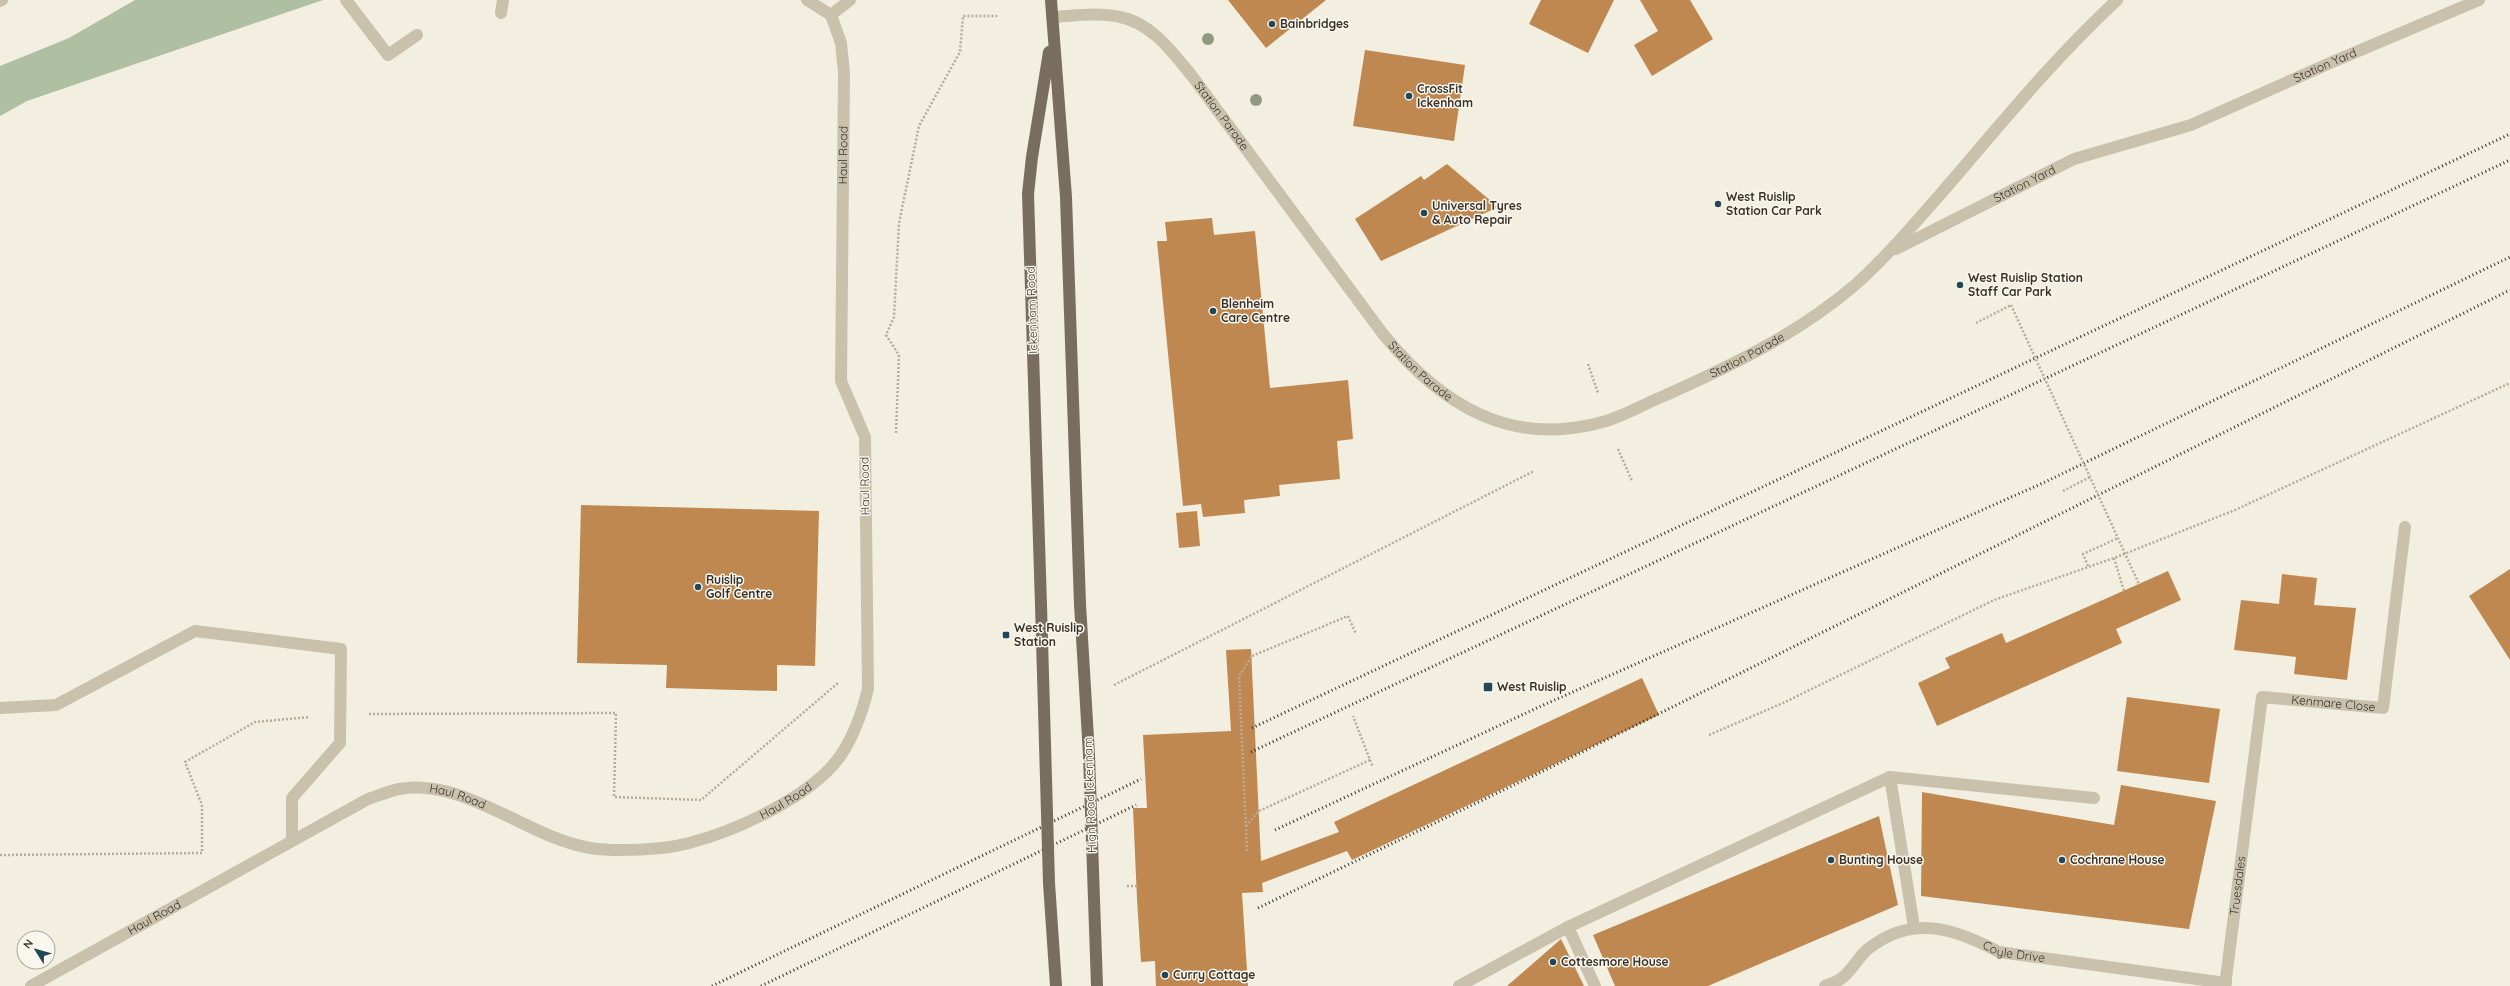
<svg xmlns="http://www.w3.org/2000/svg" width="2510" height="986" font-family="Quicksand,sans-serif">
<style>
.green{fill:#aec0a1}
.building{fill:#bf8851}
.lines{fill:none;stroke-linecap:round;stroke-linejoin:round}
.path{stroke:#b6ac97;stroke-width:2.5;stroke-dasharray:2 2;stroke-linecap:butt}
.minor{stroke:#cac1ac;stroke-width:12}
.major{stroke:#796e5d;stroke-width:12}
.rail{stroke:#38322b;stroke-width:3;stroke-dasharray:1 3;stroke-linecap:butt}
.path-bridge{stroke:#b6ac97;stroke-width:2.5;stroke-dasharray:2 2;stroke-linecap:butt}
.major-bridge{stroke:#796e5d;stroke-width:12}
.tree{fill:#8f9a7f}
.poi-dot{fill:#224758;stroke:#f9f7ed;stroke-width:1.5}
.labels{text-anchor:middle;stroke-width:3;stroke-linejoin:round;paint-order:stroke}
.poi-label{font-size:12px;font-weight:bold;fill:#38322b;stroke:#f9f7ed;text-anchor:start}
.street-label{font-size:12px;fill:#38322b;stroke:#f9f7ed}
</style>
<rect width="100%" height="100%" fill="#f2eee0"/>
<path class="green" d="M135,0H323L27,101L0,116V66L69,38Z"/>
<g class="building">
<path d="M1228,0H1326L1266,48Z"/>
<path d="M1541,0H1614L1588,53L1529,24Z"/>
<path d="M1640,0H1690L1713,39L1652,76L1634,45L1658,31Z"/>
<path d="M1365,50L1465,65L1454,141L1353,126Z"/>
<path d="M1447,164L1498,207L1381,261L1355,219L1421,176L1424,180Z"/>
<path d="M1212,218L1214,235L1255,231L1270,388L1348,380L1353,439L1337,441L1340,479L1279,485L1280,496L1244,500L1245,513L1203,517L1201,504L1183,506L1157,241H1167L1165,222Z"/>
<path d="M581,505L819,511L815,666L777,665V691L666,688L667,665L577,663Z"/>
<path d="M1197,511L1200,546L1179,548L1176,513Z"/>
<path d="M2510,569V660L2469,596Z"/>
<path d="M2168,571L2181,600L2116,629L2122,643L1937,726L1918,683L1950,668L1945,658L2002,633L2006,643Z"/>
<path d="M2282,574L2317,578L2314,605L2356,608L2347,680L2294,674L2296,657L2234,650L2241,600L2279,604Z"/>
<path d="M1251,649L1261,861L1339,832L1334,822L1642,678L1659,715L1352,860L1347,851L1262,883L1263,892L1242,893L1248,986H1156L1155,961L1141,962L1137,899L1133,808H1147L1143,735L1231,731L1226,650Z"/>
<path d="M2127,697L2220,709L2209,783L2117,771Z"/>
<path d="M2121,785L2216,801L2189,929L1921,896L1922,792L2114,825Z"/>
<path d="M1879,816L1898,905L1708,986H1615L1593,935Z"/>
<path d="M1561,939L1584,986H1507Z"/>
</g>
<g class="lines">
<g class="path">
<path d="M1976,323L2011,305"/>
<path d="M1588,364L1598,393"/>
<path d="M896,433L899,355L886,335L894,317L899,223L919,126L960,52L963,16H999"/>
<path d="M1618,449L1632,481"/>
<path d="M2063,491L2090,477"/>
<path d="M2114,558L2124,591"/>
<path d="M2088,566L2083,554L2118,538"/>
<path d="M1252,656L1348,616L1356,634"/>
<path d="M1114,685L1534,471"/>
<path d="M369,714L616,713L614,797L701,800L838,683"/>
<path d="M1709,735L1783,703L1994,600L2114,558L2235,510L2510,383"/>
<path d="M1370,760L1373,767"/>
<path d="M1246,826L1259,811L1370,760L1353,716"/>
<path d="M0,855L202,853V805L185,762L255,722L310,717"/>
<path d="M1127,886H1137"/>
</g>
<g class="minor">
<path d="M346,0L388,55L417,35"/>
<path d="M807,0L831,15L850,0"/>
<path d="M0,1L2,0"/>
<path d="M501,13L503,0"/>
<path id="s1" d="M1052,17C1073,16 1098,12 1120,17C1152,23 1173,53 1192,76L1383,334C1441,405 1511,449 1606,421C1626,415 1646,403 1666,395C1733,365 1799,333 1855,285C1885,259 1911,227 1938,197C1996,130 2052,60 2117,0"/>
<path id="s2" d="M1896,249L2074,159L2191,125L2330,63L2479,0"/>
<path d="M0,708L56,705L195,631L341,649L340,743L292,798V841"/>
<path d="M1890,777L1914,927"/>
<path d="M1568,927L1890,777L2094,798"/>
<path id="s3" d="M31,986L368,799C378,796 389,791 399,789C464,777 528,838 590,848C616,852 664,850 689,843C736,831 813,796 841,755C855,734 862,713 868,689L865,437L841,381L844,73L841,43L831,15"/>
<path d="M1459,986L1568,927L1595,986"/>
<path id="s4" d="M1825,986C1830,984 1837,982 1842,978C1852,971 1858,957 1868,949C1912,914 1954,928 1999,952L2226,983"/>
<path id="s5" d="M2225,986L2262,697L2383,708L2405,527"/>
</g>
<g class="major">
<path d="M1051,0L1066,197L1080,604"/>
<path d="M1041,605L1028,194L1032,157L1049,52"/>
</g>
<g class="rail">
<path d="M1252,728L2510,134"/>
<path d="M1251,752L2510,160"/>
<path d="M1275,830L1539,707L2043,483L2510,257"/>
<path d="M1258,908L1568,759L2510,290"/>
<path d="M712,986L1141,779"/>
<path d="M761,986L1136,805"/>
</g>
<g class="path-bridge">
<path d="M2011,305L2139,584"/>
<path d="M1247,851L1239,676L1252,656"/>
</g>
<g class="major-bridge">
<path d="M1080,604L1089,755L1097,986"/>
<path d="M1041,605L1049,883L1056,986"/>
</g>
</g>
<g class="tree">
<circle cx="1208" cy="39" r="6"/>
<circle cx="1256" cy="100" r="6"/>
</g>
<g class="poi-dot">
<circle cx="1272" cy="24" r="4"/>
<circle cx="1409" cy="96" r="4"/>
<circle cx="1718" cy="204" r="4"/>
<circle cx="1424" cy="213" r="4"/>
<circle cx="1960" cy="285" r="4"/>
<circle cx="1213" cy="311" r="4"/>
<circle cx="698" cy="587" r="4"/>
<rect x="1002" y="631" width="8" height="8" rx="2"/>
<rect x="1483" y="682" width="10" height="10" rx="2"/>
<circle cx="1831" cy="860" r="4"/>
<circle cx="2062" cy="860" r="4"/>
<circle cx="1553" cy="962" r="4"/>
<circle cx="1165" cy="975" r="4"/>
</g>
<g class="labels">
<g class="poi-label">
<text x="1280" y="28">Bainbridges</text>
<text x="1417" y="93">CrossFit<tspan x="1417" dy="14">Ickenham</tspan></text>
<text x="1726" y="201">West Ruislip<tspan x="1726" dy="14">Station Car Park</tspan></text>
<text x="1432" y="210">Universal Tyres<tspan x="1432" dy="14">&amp; Auto Repair</tspan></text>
<text x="1968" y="282">West Ruislip Station<tspan x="1968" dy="14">Staff Car Park</tspan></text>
<text x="1221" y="308">Blenheim<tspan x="1221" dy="14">Care Centre</tspan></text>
<text x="706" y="584">Ruislip<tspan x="706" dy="14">Golf Centre</tspan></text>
<text x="1014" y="632">West Ruislip<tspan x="1014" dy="14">Station</tspan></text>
<text x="1497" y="691">West Ruislip</text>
<text x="1839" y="864">Bunting House</text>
<text x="2070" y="864">Cochrane House</text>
<text x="1561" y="966">Cottesmore House</text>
<text x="1173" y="979">Curry Cottage</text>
</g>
<g class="street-label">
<text dy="4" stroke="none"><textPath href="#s2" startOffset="468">Station Yard</textPath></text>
<text dy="4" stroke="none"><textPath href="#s1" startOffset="213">Station Parade</textPath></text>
<text dy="4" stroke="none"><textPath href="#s3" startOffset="1509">Haul Road</textPath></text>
<text dy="4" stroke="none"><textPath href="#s2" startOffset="144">Station Yard</textPath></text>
<text transform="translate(1032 310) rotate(-92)" y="4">Ickenham Road</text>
<text dy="4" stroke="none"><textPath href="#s1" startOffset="896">Station Parade</textPath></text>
<text dy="4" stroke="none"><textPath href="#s1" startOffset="537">Station Parade</textPath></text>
<text transform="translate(865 486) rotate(-91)" y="4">Haul Road</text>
<text dy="4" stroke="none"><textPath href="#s5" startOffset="363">Kenmare Close</textPath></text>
<text transform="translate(1090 795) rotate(-92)" y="4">High Road Ickenham</text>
<text dy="4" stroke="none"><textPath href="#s3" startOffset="478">Haul Road</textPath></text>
<text dy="4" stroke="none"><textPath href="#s3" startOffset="826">Haul Road</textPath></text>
<text dy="4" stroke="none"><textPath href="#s5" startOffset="101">Truesdales</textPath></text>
<text dy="4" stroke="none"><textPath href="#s3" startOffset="141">Haul Road</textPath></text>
<text dy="4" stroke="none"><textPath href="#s4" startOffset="213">Coyle Drive</textPath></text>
</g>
</g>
<g transform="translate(36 950) rotate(307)"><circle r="19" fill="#f9f7ed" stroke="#aca89f"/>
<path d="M0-3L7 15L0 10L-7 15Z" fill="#224758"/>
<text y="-6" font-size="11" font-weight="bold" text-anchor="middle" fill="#38322b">N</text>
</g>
</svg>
